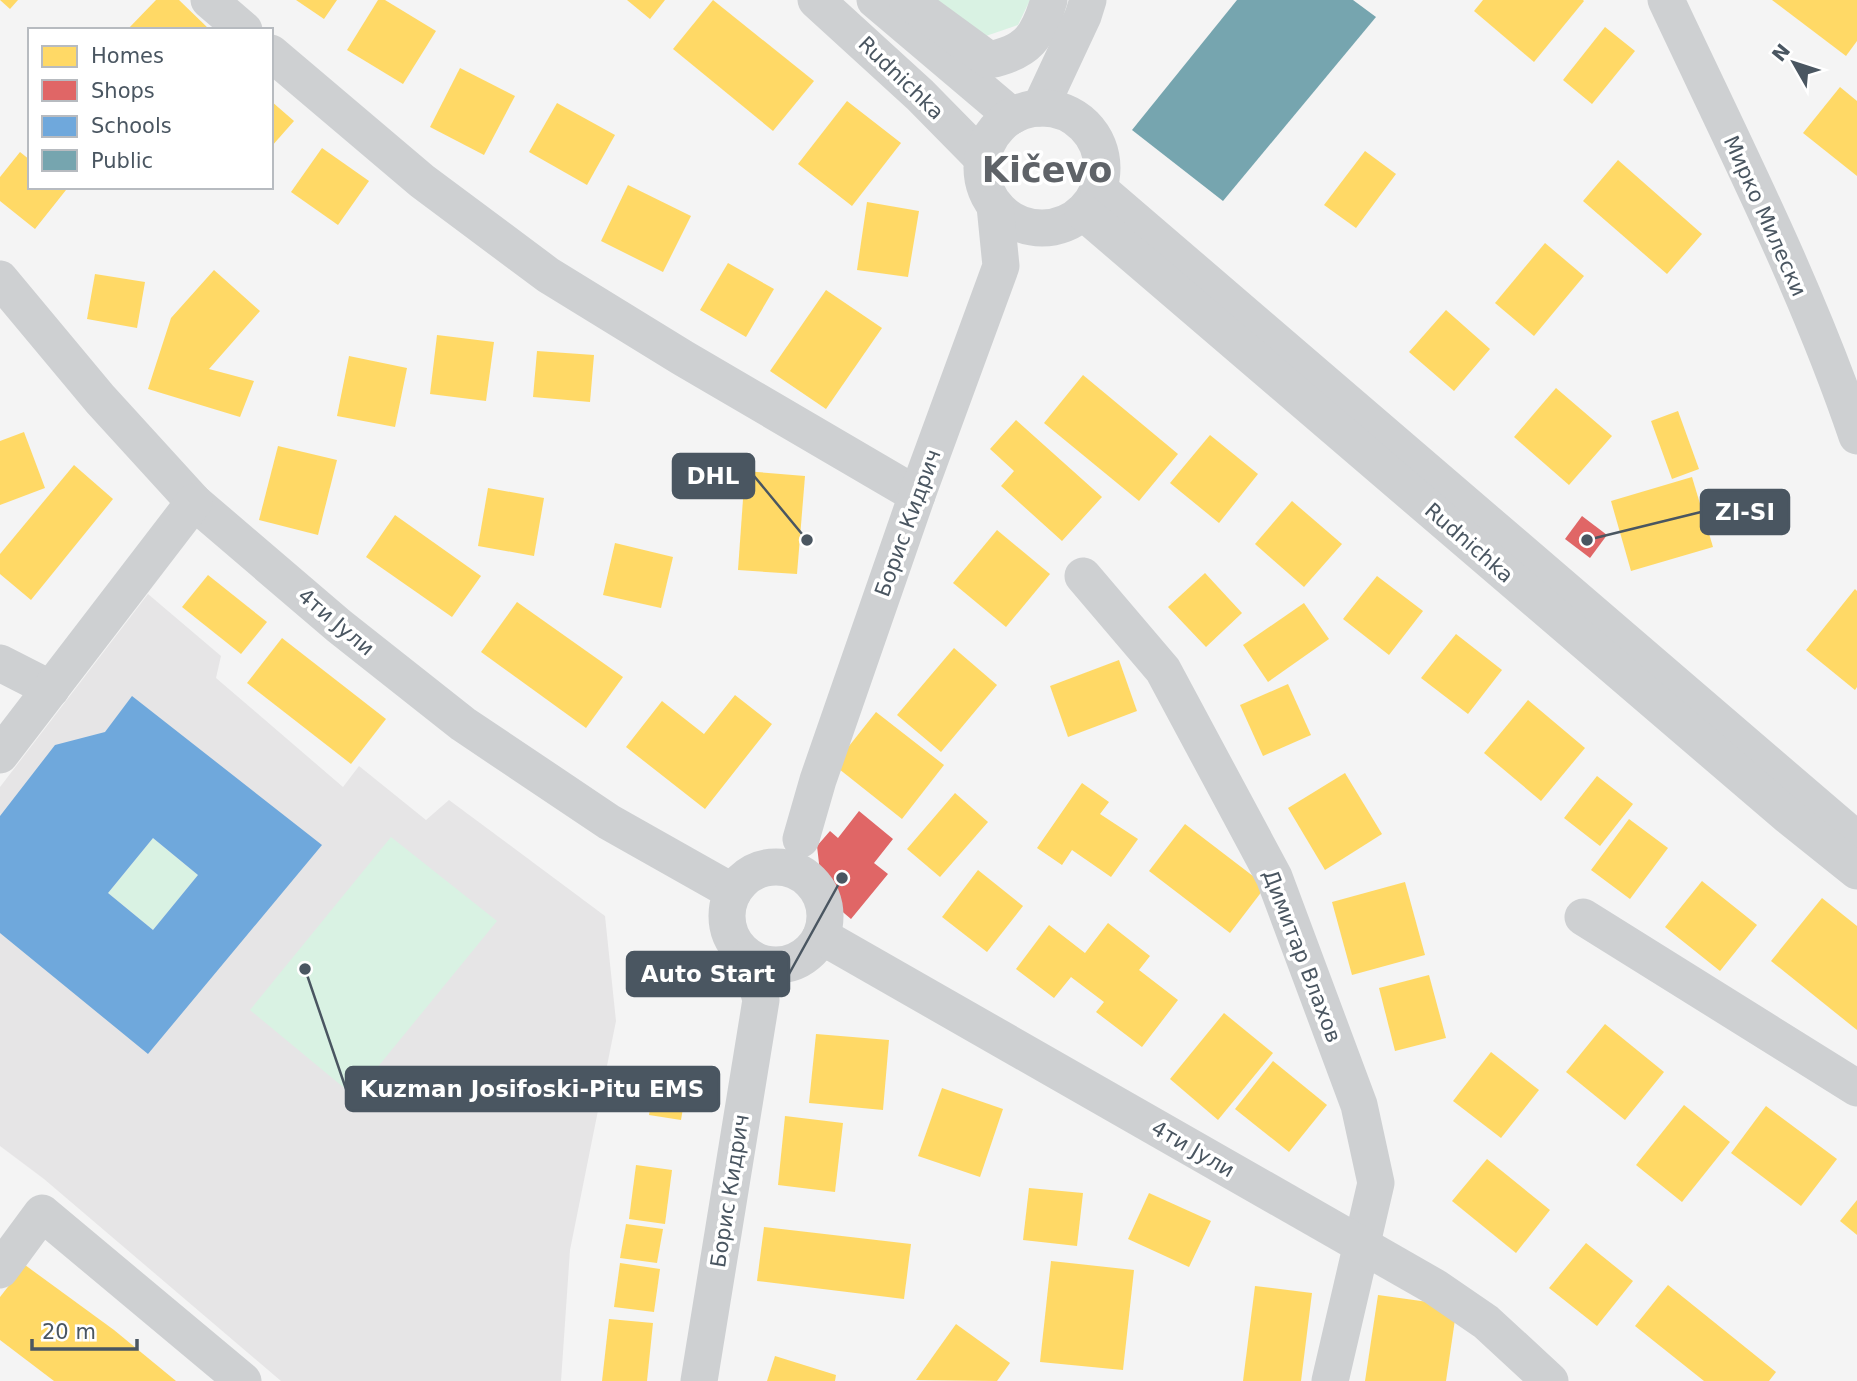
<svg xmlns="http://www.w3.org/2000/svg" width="1857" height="1381" font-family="'DejaVu Sans',sans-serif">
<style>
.education{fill:#e6e5e6}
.green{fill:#d9f2e3}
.homes{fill:#ffd966}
.shops{fill:#e06666}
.schools{fill:#6fa8dc;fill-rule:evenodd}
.public{fill:#76a5af}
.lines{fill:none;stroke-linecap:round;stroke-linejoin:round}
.street{stroke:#ced0d2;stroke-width:37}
.labels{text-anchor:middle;stroke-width:7;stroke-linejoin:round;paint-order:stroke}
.street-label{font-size:21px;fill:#4a5661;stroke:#fff}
.town-label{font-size:35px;font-weight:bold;fill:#5f6368;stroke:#fff}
.leader{fill:none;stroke:#4a5661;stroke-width:2.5}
.callout-dot{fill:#4a5661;stroke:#fff;stroke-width:2.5}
.callout{fill:#4a5661;stroke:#4a5661;stroke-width:2.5}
.callout-label{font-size:23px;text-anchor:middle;font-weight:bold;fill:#fff}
</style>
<rect width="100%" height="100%" fill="#f4f4f4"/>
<path class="education" d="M148,594L221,656L216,678L343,787L359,766L426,820L449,800L605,916L616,1021L570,1250L561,1381H281L44,1179L0,1146V787Z"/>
<g class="green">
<path d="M934,0H1030L1018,25L983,37Z"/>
<path d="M391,837L497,921L354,1096L250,1010Z"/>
<path d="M153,838L198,875L153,930L108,893Z"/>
</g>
<g class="homes">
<path d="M0,0H18L10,9Z"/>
<path d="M156,0H179L210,30H127Z"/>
<path d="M296,0H337L324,19Z"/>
<path d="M378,0H385L436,31L403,84L347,50Z"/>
<path d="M627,0H665L650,19Z"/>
<path d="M713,0L814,81L773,131L673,49Z"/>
<path d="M1483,0H1583L1584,1L1534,62L1474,11Z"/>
<path d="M1772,0H1857V41L1846,56Z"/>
<path d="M1605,27L1635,51L1592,104L1563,80Z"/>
<path d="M460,68L515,96L484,155L430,127Z"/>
<path d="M1840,87L1857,101V176L1803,133Z"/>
<path d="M271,101L294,121L271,147Z"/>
<path d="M847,101L901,143L852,206L798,164Z"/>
<path d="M557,103L615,135L587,185L529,152Z"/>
<path d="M322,148L369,181L338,225L291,192Z"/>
<path d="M1365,151L1396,174L1356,228L1324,205Z"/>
<path d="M20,152L30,160V187H63L66,190L35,229L0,201V177Z"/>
<path d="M1618,160L1702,234L1667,274L1583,201Z"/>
<path d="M628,185L691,216L663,272L601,241Z"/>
<path d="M867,202L919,211L908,277L857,270Z"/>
<path d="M1545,243L1584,276L1534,336L1495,303Z"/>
<path d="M728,263L774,289L746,337L700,310Z"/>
<path d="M214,270L260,311L209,369L254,381L240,417L148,389L171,318Z"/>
<path d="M95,274L145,282L137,328L87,319Z"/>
<path d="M826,290L882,328L826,409L770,371Z"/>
<path d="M1446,310L1490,349L1454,391L1409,352Z"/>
<path d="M437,335L494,342L486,401L430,394Z"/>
<path d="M537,351L594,355L590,402L533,397Z"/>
<path d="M349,356L407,368L395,427L337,416Z"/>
<path d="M1083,375L1178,454L1139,501L1044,423Z"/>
<path d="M1556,388L1612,436L1569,485L1514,437Z"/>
<path d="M1678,411L1699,469L1672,479L1651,421Z"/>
<path d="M1016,420L1102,497L1062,541L1001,486L1014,471L990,449Z"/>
<path d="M24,432L45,488L0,505V441Z"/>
<path d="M1210,435L1258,474L1219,523L1170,483Z"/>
<path d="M278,446L337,460L318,535L259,520Z"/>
<path d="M74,465L113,499L31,600L0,574V554Z"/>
<path d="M745,471L805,476L797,574L738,570Z"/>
<path d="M1692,477L1713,547L1631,571L1611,501Z"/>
<path d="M488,488L544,498L534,556L478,546Z"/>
<path d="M1292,501L1342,544L1304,587L1255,544Z"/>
<path d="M395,515L481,576L452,617L366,557Z"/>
<path d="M997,530L1050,574L1006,627L953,583Z"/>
<path d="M615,543L673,557L661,608L603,595Z"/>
<path d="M1205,573L1242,613L1206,647L1168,607Z"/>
<path d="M208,575L267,622L241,654L182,607Z"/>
<path d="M1377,576L1423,611L1389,655L1343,619Z"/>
<path d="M1855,589L1857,591V687L1855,690L1806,650Z"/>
<path d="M517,602L623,677L586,728L481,652Z"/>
<path d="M1304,603L1329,639L1268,682L1243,645Z"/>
<path d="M1456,634L1502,670L1468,714L1421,678Z"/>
<path d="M282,638L386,719L351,764L247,683Z"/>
<path d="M954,648L997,685L941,752L897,715Z"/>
<path d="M1119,660L1137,711L1068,737L1050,686Z"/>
<path d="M1288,684L1311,735L1263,756L1240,705Z"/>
<path d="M735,695L772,724L705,809L626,747L662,701L704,734Z"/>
<path d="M1528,700L1585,748L1541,801L1484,753Z"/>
<path d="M876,712L944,765L902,819L834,765Z"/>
<path d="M1345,773L1382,834L1325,870L1288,808Z"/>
<path d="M1597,776L1633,804L1600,846L1564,818Z"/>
<path d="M1082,783L1109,802L1100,814L1138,839L1111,877L1072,850L1062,865L1037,848Z"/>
<path d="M955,793L988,822L940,877L907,849Z"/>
<path d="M1629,819L1668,848L1630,899L1591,870Z"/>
<path d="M1185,824L1266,886L1230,933L1149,871Z"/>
<path d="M978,870L1023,906L987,952L942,917Z"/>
<path d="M1702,881L1757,925L1720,971L1665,927Z"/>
<path d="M1405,882L1425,955L1352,975L1332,902Z"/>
<path d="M1822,898L1857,926V1030L1771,961Z"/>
<path d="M1108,923L1150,956L1139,970L1178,1000L1142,1047L1096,1012L1104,1002L1071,977L1054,998L1016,969L1049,925L1085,953Z"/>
<path d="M1429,975L1446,1038L1395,1051L1379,988Z"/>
<path d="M1224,1013L1273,1053L1218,1120L1170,1079Z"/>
<path d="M1605,1024L1664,1072L1625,1120L1566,1072Z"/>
<path d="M816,1034L889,1040L883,1110L809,1103Z"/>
<path d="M1491,1052L1539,1090L1501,1138L1453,1101Z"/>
<path d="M1273,1061L1327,1105L1289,1152L1235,1109Z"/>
<path d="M942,1088L1003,1109L980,1177L918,1156Z"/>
<path d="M653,1091L685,1096L681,1120L649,1115Z"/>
<path d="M1684,1105L1730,1142L1682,1202L1636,1165Z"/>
<path d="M1766,1106L1837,1159L1801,1206L1731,1153Z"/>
<path d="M785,1116L843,1123L835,1192L778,1185Z"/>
<path d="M1487,1159L1550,1210L1516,1253L1452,1201Z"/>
<path d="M636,1165L672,1170L665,1224L629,1219Z"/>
<path d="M1029,1188L1083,1193L1077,1246L1023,1240Z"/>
<path d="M1149,1193L1211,1221L1189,1267L1128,1239Z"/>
<path d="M1857,1200V1235L1840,1221Z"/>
<path d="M626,1224L663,1229L657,1263L620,1258Z"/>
<path d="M764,1227L911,1244L904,1299L757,1281Z"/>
<path d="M1586,1243L1633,1281L1597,1326L1549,1288Z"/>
<path d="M1051,1261L1134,1270L1123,1370L1040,1362Z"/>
<path d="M620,1263L660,1269L654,1312L614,1307Z"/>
<path d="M25,1265L114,1330L176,1381H54L0,1340V1297Z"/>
<path d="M1668,1285L1776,1372L1769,1381H1704L1635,1326Z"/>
<path d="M1255,1286L1312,1293L1301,1381H1243Z"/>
<path d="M1378,1295L1457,1306L1446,1381H1365Z"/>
<path d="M609,1319L653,1323L647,1381H602Z"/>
<path d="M956,1324L1010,1363L997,1381L916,1380Z"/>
<path d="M775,1356L836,1375L835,1381H767Z"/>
</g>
<g class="shops">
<path d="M1582,516L1607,535L1590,558L1565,539Z"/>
<path d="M859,811L893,839L874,863L888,874L851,919L831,902L820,872L817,846L830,831L838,838Z"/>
</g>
<path class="schools" d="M132,696L322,845L148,1054L0,933V816L55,745L105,732ZM153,838L198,875L153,930L108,893Z"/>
<path class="public" d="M1237,0H1353L1376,17L1223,201L1132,130Z"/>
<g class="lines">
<g class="street">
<path d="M209,0L244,30"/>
<path d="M816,0L920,95L983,159"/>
<path d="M875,0L1012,116"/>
<path d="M907,0L989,60C1028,52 1038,37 1049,0"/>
<path d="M1666,0C1733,143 1806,286 1857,436"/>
<path d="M271,53L422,181L548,275L683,358L917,495"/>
<path d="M1040,108L1083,16L1088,0"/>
<circle cx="1042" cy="168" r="60"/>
<path d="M1099,189L1857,840"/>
<path d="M1083,212L1787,815L1857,871"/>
<path d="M0,279L100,399L194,502L339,626L463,724L609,822L733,892"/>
<path d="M1083,576L1163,670L1274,877L1359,1105L1376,1183L1330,1381"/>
<path d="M0,663L51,689"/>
<path d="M0,755L194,502"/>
<path d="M801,839L818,780L917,495L1001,266L995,206"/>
<circle cx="776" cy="916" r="49"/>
<path d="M1583,917L1857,1088"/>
<path d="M821,936L1435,1287L1486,1322L1550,1381"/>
<path d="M0,1270L42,1213L243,1381"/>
<path d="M699,1381L761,1000L749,958"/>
</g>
</g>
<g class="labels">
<g class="street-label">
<text transform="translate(901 78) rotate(44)" y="7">Rudnichka</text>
<text transform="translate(1765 216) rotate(66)" y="7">Мирко Милески</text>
<text transform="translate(908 523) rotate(-70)" y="7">Борис Кидрич</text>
<text transform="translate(1469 543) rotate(41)" y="7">Rudnichka</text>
<text transform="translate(336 622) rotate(40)" y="7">4ти Јули</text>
<text transform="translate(1302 956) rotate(69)" y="7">Димитар Влахов</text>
<text transform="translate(1193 1149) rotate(30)" y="7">4ти Јули</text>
<text transform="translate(730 1191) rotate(-81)" y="7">Борис Кидрич</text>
</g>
<g class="town-label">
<text x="1047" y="182">Kičevo</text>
</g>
</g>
<path class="leader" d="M807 540L754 476M1587 540L1701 512M842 878L789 974M305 969L346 1089"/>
<g class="callout-dot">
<circle cx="807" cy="540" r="7"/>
<circle cx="1587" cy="540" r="7"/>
<circle cx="842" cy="878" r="7"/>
<circle cx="305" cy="969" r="7"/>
</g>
<g class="callout">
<rect x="673" y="454" width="81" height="44" rx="7"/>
<rect x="1701" y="490" width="88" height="44" rx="7"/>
<rect x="627" y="952" width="162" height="44" rx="7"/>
<rect x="346" y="1067" width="373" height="44" rx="7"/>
</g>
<g class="callout-label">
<text x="713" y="484">DHL</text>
<text x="1745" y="520">ZI-SI</text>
<text x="708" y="982">Auto Start</text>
<text x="532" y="1097">Kuzman Josifoski-Pitu EMS</text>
</g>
<rect x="28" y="28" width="245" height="161" fill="#ffffff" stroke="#b7bbc0" stroke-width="2"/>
<rect x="42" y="46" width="35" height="21" fill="#ffd966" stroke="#b7bbc0" stroke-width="2"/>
<text x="91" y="63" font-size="21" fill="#4a5661">Homes</text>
<rect x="42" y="80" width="35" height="21" fill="#e06666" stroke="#b7bbc0" stroke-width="2"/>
<text x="91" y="98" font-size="21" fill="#4a5661">Shops</text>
<rect x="42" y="116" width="35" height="21" fill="#6fa8dc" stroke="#b7bbc0" stroke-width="2"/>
<text x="91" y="133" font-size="21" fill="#4a5661">Schools</text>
<rect x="42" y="150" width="35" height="21" fill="#76a5af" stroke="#b7bbc0" stroke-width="2"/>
<text x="91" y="168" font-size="21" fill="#4a5661">Public</text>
<g transform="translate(1794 63) rotate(309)" stroke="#ffffff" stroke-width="5" paint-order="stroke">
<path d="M0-5L12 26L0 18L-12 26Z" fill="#4a5661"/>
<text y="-10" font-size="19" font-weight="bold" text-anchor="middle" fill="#4a5661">N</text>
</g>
<path d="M32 1339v10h105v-10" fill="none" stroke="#4a5661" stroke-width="3.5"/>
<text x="42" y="1339" font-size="21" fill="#4a5661" stroke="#ffffff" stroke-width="5" paint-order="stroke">20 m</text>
</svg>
